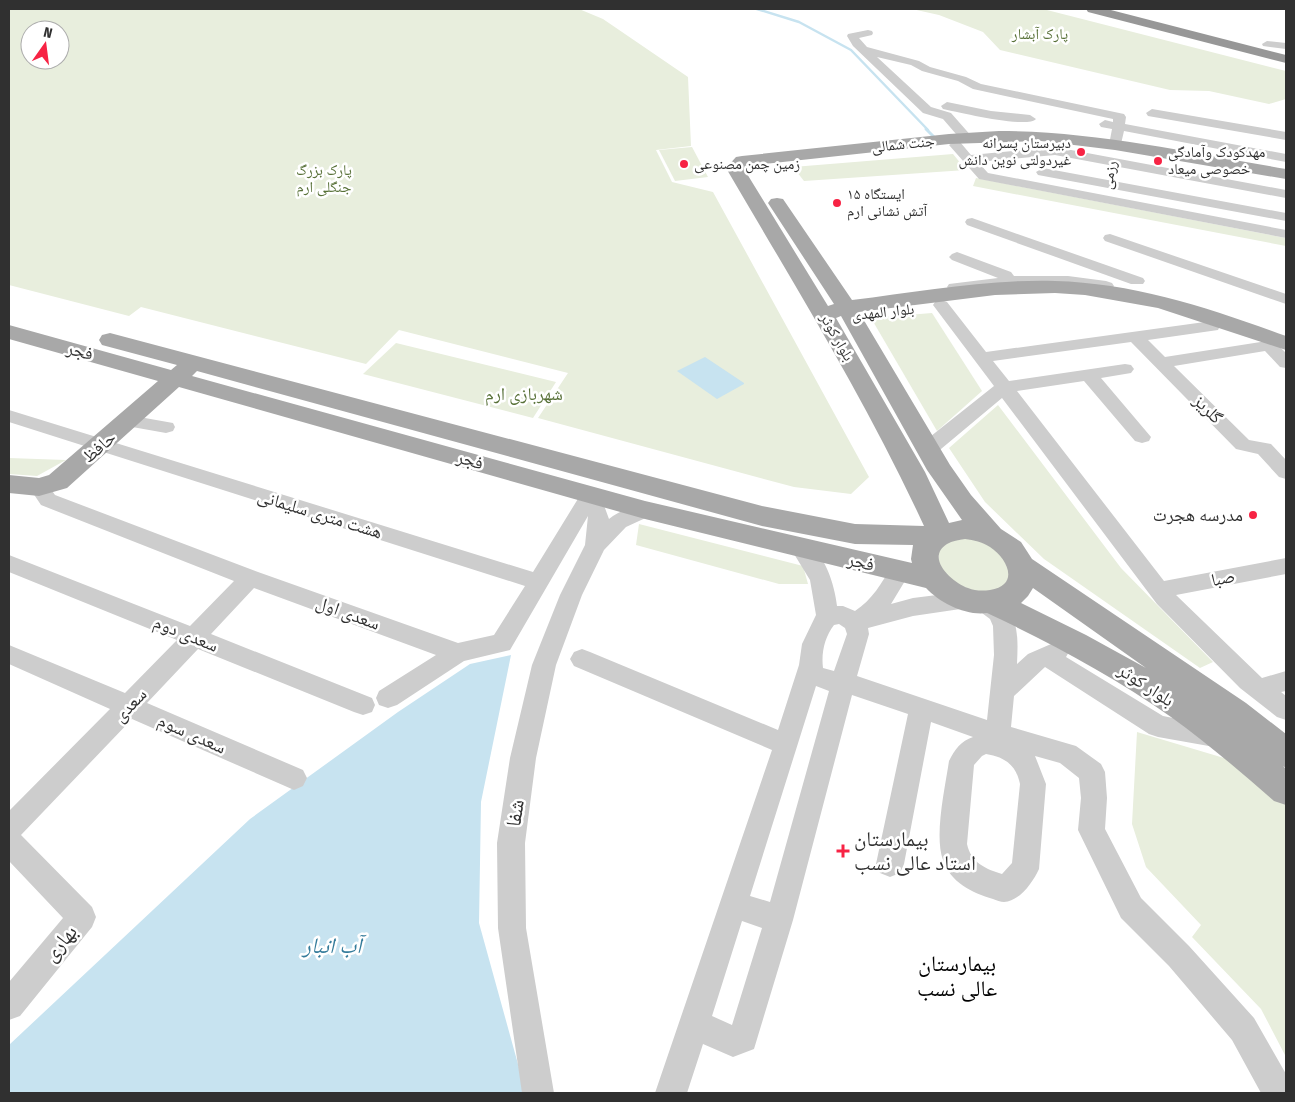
<svg xmlns="http://www.w3.org/2000/svg" width="1295" height="1102" font-family="'Fira Sans Condensed','Noto Naskh Arabic',sans-serif">
<style>
.green{fill:#e8eedd;fill-rule:evenodd}
.water{fill:#c7e3f0}
.lines{fill:none;stroke-linecap:round;stroke-linejoin:round}
.stream-far1{stroke:#c7e3f0;stroke-width:2.5}
.stream{stroke:#c7e3f0;stroke-width:3}
.minor{fill:#cdcdcd;fill-rule:evenodd}
.major{fill:#a8a8a8;fill-rule:evenodd}
.highway{fill:#979797;fill-rule:evenodd}
.poi-dot{fill:#f72344;stroke:#fff;stroke-width:2}
.labels{text-anchor:middle;stroke-width:5;stroke-linejoin:round;paint-order:stroke}
.far-park-label{font-size:15px;fill:#587138;stroke:#fff}
.far-poi-label{font-size:15px;fill:#303030;stroke:#fff;text-anchor:start}
.far-street-label{font-size:15px;fill:#303030;stroke:#fff}
.street-label{font-size:18px;fill:#303030;stroke:#fff}
.park-label{font-size:18px;fill:#587138;stroke:#fff}
.poi-label{font-size:18px;fill:#303030;stroke:#fff;text-anchor:end}
.near-street-label{font-size:21px;fill:#303030;stroke:#fff}
.near-poi-label{font-size:21px;fill:#303030;stroke:#fff;text-anchor:start}
.near-water-label{font-size:22px;font-style:italic;fill:#357c9b;stroke:#fff}
.near-neighbourhood-label{font-size:22px;fill:#000;stroke:#fff}
</style>
<rect width="100%" height="100%" fill="#fff"/>
<g class="green">
<path d="M9,9H579L603,19L688,77L691,146L656,150L672,182L713,192L869,477L851,494L794,487L538,418L568,373L399,330L366,364L141,307L129,316L9,285ZM30,30H60V60H30Z"/>
<path d="M912,9H1043L1286,71V99L1269,104L1209,91L1170,90L1000,50L983,32L939,15Z"/>
<path d="M692,147L708,177L675,181L659,150Z"/>
<path d="M953,154L966,170L804,181L793,167Z"/>
<path d="M976,178L1286,238V246L973,186Z"/>
<path d="M932,313L982,391L937,431L871,318Z"/>
<path d="M396,343L556,382L533,418L363,374Z"/>
<path d="M998,405L1121,568L1213,662L1200,668L1044,559L985,502L949,448Z"/>
<path d="M9,458L66,460L37,476L9,474Z"/>
<path d="M639,524L803,566L808,584H779L636,545Z"/>
<path d="M955,537L982,538L1013,561L1009,589L972,595L940,575L938,548Z"/>
<path d="M1137,732L1234,761L1286,805V1057L1261,1009L1192,937L1201,925L1146,867L1132,824Z"/>
</g>
<g class="water">
<path d="M705,357L744,383V384L717,399L677,371Z"/>
<path d="M511,655L481,802L479,923L526,1093H9V1045L250,819L398,712L470,664Z"/>
</g>
<g class="lines">
<path class="stream-far1" d="M757,9L799,22L851,50L928,130"/>
<path class="stream" d="M926,129L934,137"/>
<g class="minor">
<path d="M868,30L872,31L873,33L872,35L859,38L867,47L919,61L930,67L966,77L981,84L1124,114L1126,117L1125,124L1286,154V162L1124,131L1120,148H1110L1109,145L1112,129L1101,127L1099,124L1105,120L1113,122V119L973,89L958,81L922,71L911,65L877,57L931,107L951,113L973,138L972,141H962L943,119L923,113L853,46L847,36L848,34Z"/>
<path d="M1267,41L1286,43V49L1263,46L1262,44Z"/>
<path d="M947,102L991,111L1030,115L1036,119C1027,129 958,112 943,109L941,106Z"/>
<path d="M1152,109L1286,132V140L1148,116L1146,113Z"/>
<path d="M955,141L960,142L971,155L1055,147L1286,190V198L1055,155L978,162L988,173L1286,230V238L979,179L949,145Z"/>
<path d="M1043,168L1286,213V221L1038,175L1036,172Z"/>
<path d="M972,218L1143,278L1145,281L1143,284H1131L967,225L965,222L967,219Z"/>
<path d="M1110,234L1286,294V304L1105,241L1103,238L1105,235Z"/>
<path d="M957,252L1011,272L1014,276H1068L1106,281L1112,283L1114,286L1112,289L1106,291C1054,284 1007,286 955,292L949,290L947,287L949,284L998,278L952,260L949,257L952,254Z"/>
<path d="M941,300L947,302L986,352L1212,321L1218,322L1220,326L1218,330L1148,340L1165,357L1267,341L1276,343L1286,353V368L1280,367L1265,351L1174,366L1249,440L1271,444L1286,460V479L1279,477L1258,454L1236,449L1131,342L993,361L1009,381L1125,364L1131,365L1134,369L1131,373L1101,378L1151,437L1149,441L1142,443L1135,441L1084,381L1017,391L1164,581L1286,558V574L1176,595L1262,678L1286,671V691L1281,692L1286,696V720L1277,717L1240,688L1157,604L1002,398L935,454L928,455L921,454L918,449L921,444L994,386L933,305L935,302Z"/>
<path d="M9,410L533,572L584,489L591,487L598,489L609,519C619,511 640,501 652,505L655,510L652,515L626,527L604,550L582,595L556,665L536,758L525,843L526,928L554,1093H522L498,928L497,843L510,758L532,665L560,595L585,545L588,516L510,650L464,661L397,705L388,708L379,705L376,698L379,691L436,655L254,588L211,634L372,698L375,705L372,712L363,715L354,712L198,649L147,703L303,770L307,778L303,786L294,790L285,786L132,719L21,835L92,907L96,917L92,927L20,1016L9,1020V982L63,918L9,861V811L110,709L9,664V645L125,693L177,640L9,572V555L190,626L234,581L41,505L29,487L32,482C45,478 48,485 55,495L258,572L458,643L494,635L525,586L9,422Z"/>
<path d="M128,415L173,423L175,427L173,431L166,433L121,425L119,421L121,417Z"/>
<path d="M802,541C824,548 835,586 837,606H843L855,611C872,600 882,583 892,565L900,563L908,565L911,571L891,604L913,598L969,591L978,595C985,593 990,595 996,599C1020,614 1018,639 1017,664L1028,654L1058,641L1066,643L1070,650L1066,657L1163,716L1229,729L1233,737L1229,745L1220,748L1158,737L1149,734L1045,667L1014,696L1011,727L1076,746L1101,764L1105,772L1107,798L1105,829L1141,898L1189,946L1254,1018L1286,1074V1093H1261L1232,1040L1169,966L1121,918L1078,830L1081,798L1079,778L1060,763L1035,756L1046,784L1039,869C1033,882 1020,901 1004,902C1001,902 996,900 993,899C972,893 950,882 943,860C934,836 945,788 949,761C955,749 961,741 973,737L931,722L904,864L900,873L890,877L880,873L876,864L908,714L852,695L793,920L754,1049L733,1057L703,1044L687,1093H655L772,750L574,666L570,659L574,652L582,649L590,652L778,730L799,665L802,644L816,615L810,580L791,549L795,543ZM974,607L990,619L993,626L994,655L987,720L857,676L869,634L868,628L913,616ZM839,624L845,628L847,634L834,671L823,668C821,652 825,637 834,625ZM816,686L829,691L770,902L750,896ZM986,754C1005,757 1016,765 1020,784L1012,863L1002,874C986,869 971,863 967,844L974,765L982,756ZM742,921L762,928L732,1025L712,1016Z"/>
</g>
<path class="major" d="M999,131C1095,131 1191,153 1286,169V179L1115,150L1041,141L949,144L747,166L744,169L828,306L834,304L768,203L771,199L777,198L783,199L852,300C919,292 987,279 1055,281C1135,283 1212,309 1286,336V350L1158,308L1085,295L1055,293L995,295L859,312L950,465L971,495L1001,529L1021,542L1032,559L1246,703L1286,734V768L1283,766L1286,769V805L1274,801C1241,772 1207,743 1171,717C1113,676 1051,643 987,613C966,616 940,603 926,588L645,519L179,387L67,488L39,496L9,493V475L39,478L49,475L158,381L9,339V325L171,370L177,365L102,345L99,340L102,335L110,333L762,506L855,524L924,526C867,402 795,286 726,168L736,157L742,156L949,134ZM841,316L927,470L962,520L949,523L925,472L836,318ZM197,371L762,526L855,544L913,545L911,559L912,563L645,501L192,376ZM965,539C974,540 982,542 990,547C1008,559 1020,585 990,590C983,591 975,591 968,588C952,582 925,558 947,544C952,541 959,540 965,539ZM1033,588L1146,668L1086,635L1021,603L1028,596Z"/>
<path class="highway" d="M1086,9H1107L1286,55V63L1088,12Z"/>
</g>
<g class="poi-dot">
<circle cx="1081" cy="152" r="5"/>
<circle cx="1158" cy="161" r="5"/>
<circle cx="684" cy="164" r="5"/>
<circle cx="837" cy="203" r="5"/>
<circle cx="1253" cy="515" r="5"/>
<path d="M840.5 843.5h5v5h5v5h-5v5h-5v-5h-5v-5h5z"/>
</g>
<g class="labels">
<g class="far-park-label">
<text x="1040" y="39">پارک آبشار</text>
<text x="324" y="175">پارک بزرگ<tspan x="324" dy="17">جنگلی ارم</tspan></text>
</g>
<g class="far-poi-label">
<text x="1071" y="148" text-anchor="end">دبیرستان پسرانه<tspan x="1071" dy="17">غیردولتی نوین دانش</tspan></text>
<text x="1168" y="157">مهدکودک وآمادگی<tspan x="1168" dy="17">خصوصی میعاد</tspan></text>
<text x="694" y="169">زمین چمن مصنوعی</text>
<text x="847" y="199">ایستگاه ۱۵<tspan x="847" dy="17">آتش نشانی ارم</tspan></text>
</g>
<g class="far-street-label">
<text transform="translate(903 144) rotate(-6)" y="5">جنت شمالی</text>
<text transform="translate(1109 175) rotate(-80)" y="5">رزمی</text>
<text transform="translate(883 312) rotate(-6)" y="5">بلوار المهدی</text>
<text transform="translate(837 337) rotate(60)" y="5">بلوار کوثر</text>
</g>
<g class="street-label">
<text transform="translate(80 351) rotate(15)" y="6">فجر</text>
<text transform="translate(1208 409) rotate(45)" y="6">گلریز</text>
<text transform="translate(99 447) rotate(-41)" y="6">حافظ</text>
<text transform="translate(470 460) rotate(16)" y="6">فجر</text>
<text transform="translate(320 514) rotate(17)" y="6">هشت متری سلیمانی</text>
<text transform="translate(861 562) rotate(13)" y="6">فجر</text>
<text transform="translate(1223 578) rotate(-11)" y="6">صبا</text>
<text transform="translate(348 613) rotate(20)" y="6">سعدی اول</text>
<text transform="translate(186 634) rotate(22)" y="6">سعدی دوم</text>
<text transform="translate(1146 685) rotate(33)" y="6">بلوار کوثر</text>
<text transform="translate(130 705) rotate(-46)" y="6">سعدی</text>
<text transform="translate(192 734) rotate(24)" y="6">سعدی سوم</text>
</g>
<g class="park-label">
<text x="524" y="400">شهربازی ارم</text>
</g>
<g class="poi-label">
<text x="1243" y="521">مدرسه هجرت</text>
</g>
<g class="near-street-label">
<text transform="translate(515 813) rotate(-82)" y="7">شفا</text>
<text transform="translate(60 943) rotate(-50)" y="7">بهاری</text>
</g>
<g class="near-poi-label">
<text x="854" y="846">بیمارستان<tspan x="854" dy="24">استاد عالی نسب</tspan></text>
</g>
<g class="near-water-label">
<text x="332" y="953">آب انبار</text>
</g>
<g class="near-neighbourhood-label">
<text x="957" y="971">بیمارستان<tspan x="957" dy="25">عالی نسب</tspan></text>
</g>
</g>
<rect width="1295" height="1102" fill="none" stroke="#303030" stroke-width="20"/>
<g transform="translate(45 45) rotate(14)"><circle r="24" fill="#ffffff" stroke="#acacac"/>
<path d="M0-4L9 19L0 12L-9 19Z" fill="#f72344"/>
<text y="-8" font-size="14" font-weight="bold" text-anchor="middle" fill="#303030">N</text>
</g>
</svg>
